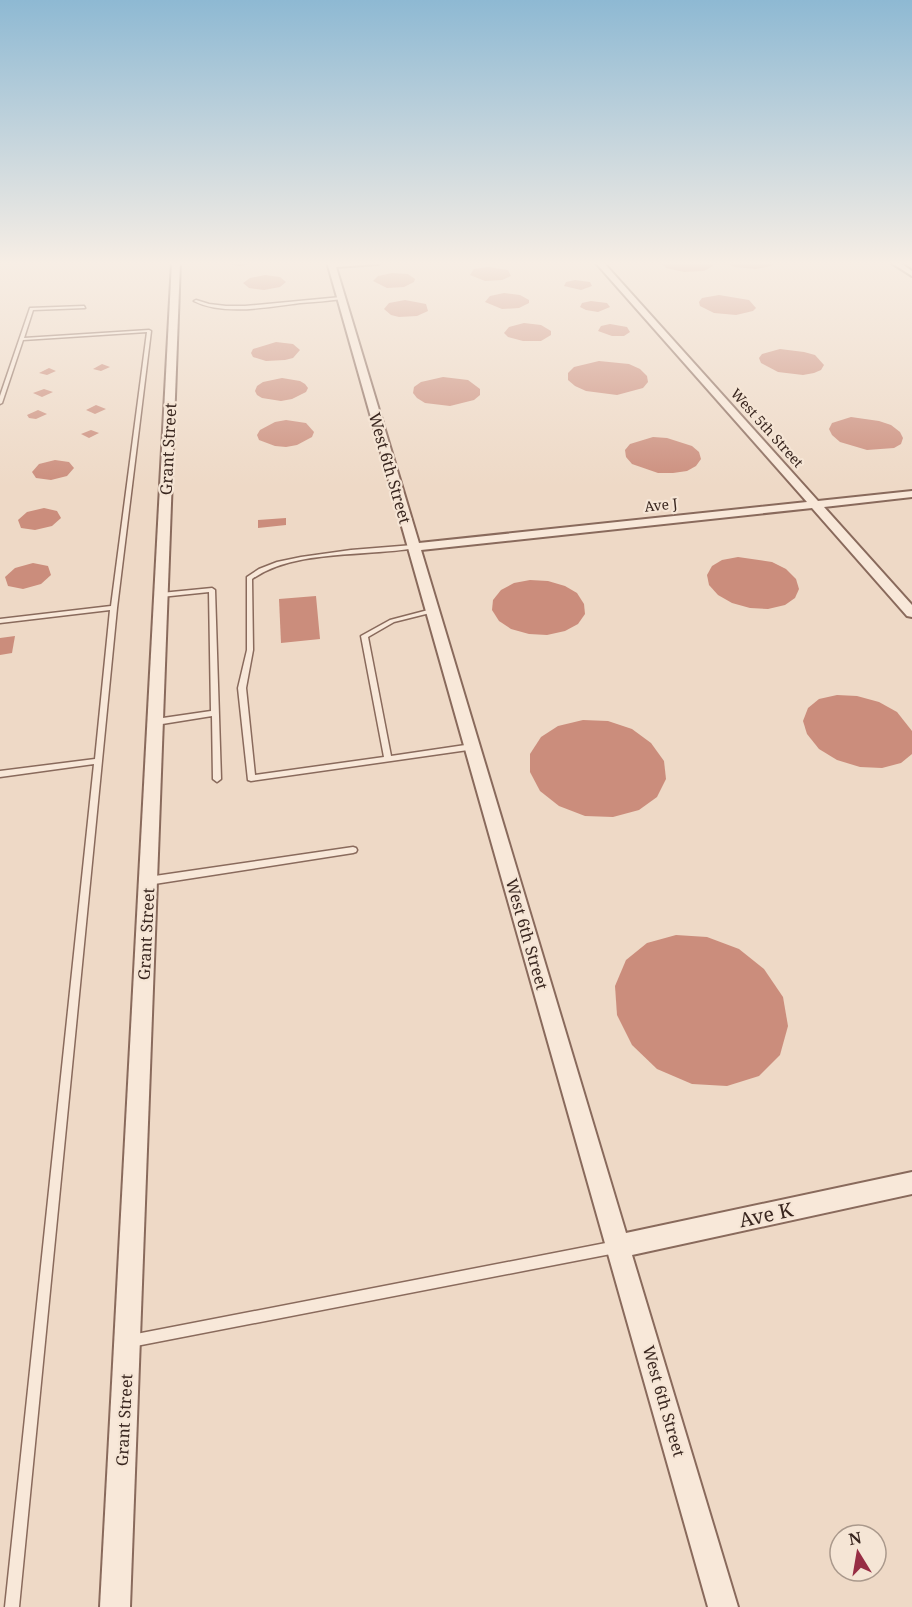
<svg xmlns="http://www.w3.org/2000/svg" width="912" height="1607" font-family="'Noto Serif',serif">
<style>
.building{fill:#cb8d7c}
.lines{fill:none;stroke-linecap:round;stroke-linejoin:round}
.service-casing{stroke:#896a5c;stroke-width:3}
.minor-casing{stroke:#896a5c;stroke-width:4}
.service{fill:#f8e8d9;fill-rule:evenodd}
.minor{fill:#f8e8d9;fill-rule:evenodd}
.labels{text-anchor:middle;stroke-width:4.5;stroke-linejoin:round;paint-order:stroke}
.far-street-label{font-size:14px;fill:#39261f;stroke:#f5e5d5}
.street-label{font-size:16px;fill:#39261f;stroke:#f5e5d5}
.near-street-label{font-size:20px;fill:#39261f;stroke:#f5e5d5}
</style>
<rect width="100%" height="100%" fill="#eed9c6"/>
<g class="building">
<path d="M223,262H254V263L239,266Z"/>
<path d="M661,262H711L713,266L704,271L684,272L666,268Z"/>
<path d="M723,262H774L771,266L756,269L735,267Z"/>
<path d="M488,267L508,270L511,276L502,280L485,281L470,275L474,269Z"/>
<path d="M392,273L408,274L415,279L414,282L404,287L387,288L373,281L378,276Z"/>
<path d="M265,275L280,277L286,282L280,287L264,290L249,288L243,283L250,278Z"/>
<path d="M575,280L590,282L592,286L581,290L564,286L566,282Z"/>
<path d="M504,293L520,295L529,300V303L519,308L502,309L485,302L490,296Z"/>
<path d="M719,295L749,300L756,308L753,311L736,315L714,313L700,306L699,302L702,298Z"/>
<path d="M405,300L426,304L428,311L417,316L399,317L391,315L384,309L389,303Z"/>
<path d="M591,301L607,303L610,307L598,312L586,310L580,307L582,303Z"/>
<path d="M524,323L541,325L551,331V335L541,341H523L508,337L504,333L509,327Z"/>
<path d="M610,324L627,327L630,332L624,336H612L598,331L601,326Z"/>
<path d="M276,342L293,344L300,350L293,358L285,360L266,361L253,357L251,353L253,349Z"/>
<path d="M780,349L804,352L815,355L824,365L821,370L814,373L803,375L778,372L761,363L759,358L762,354Z"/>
<path d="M599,361L629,364L640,369L647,376L648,382L643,388L617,395L586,391L575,386L568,380V373L574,367Z"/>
<path d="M102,364L110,367L101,371L93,369Z"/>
<path d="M49,368L56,371L47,375L39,373Z"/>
<path d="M443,377L468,380L480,389V395L474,400L450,406L425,403L417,398L413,393L414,387L421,382Z"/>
<path d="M282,378L300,381L305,384L308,388L306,392L292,399L281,401L262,398L257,395L255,391L257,386L263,382Z"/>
<path d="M44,389L53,392L42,397L33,393Z"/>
<path d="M96,405L106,409L95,414L86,410Z"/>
<path d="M38,410L47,414L36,419L29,418L27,415Z"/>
<path d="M851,417L879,421L891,425L900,432L903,438L901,444L894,448L867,450L840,442L832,435L829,429L832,423Z"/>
<path d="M286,420L306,423L314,432L312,437L297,445L286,447L275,446L259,440L257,435L260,430L275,422Z"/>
<path d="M91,430L99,433L89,438L81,434Z"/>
<path d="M653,437L667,438L692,446L699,452L701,459L696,466L687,471L673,473H658L632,464L626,457L625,450L630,444Z"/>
<path d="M55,460L69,462L74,468L67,476L51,480L36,478L32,472L39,464Z"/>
<path d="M44,508L57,511L61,518L52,526L35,530L21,528L18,520L27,512Z"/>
<path d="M286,518V525L258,528V520Z"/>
<path d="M738,557L772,562L786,569L796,579L799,589L795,598L785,605L768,609L750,608L732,603L718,595L709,585L707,575L712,566L722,560Z"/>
<path d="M33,563L48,566L51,575L41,584L23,589L8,586L5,577L15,568Z"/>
<path d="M530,580L548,581L565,586L577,593L584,604L585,614L578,624L565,631L547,635L529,634L511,629L499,621L492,610L493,600L501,590L514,583Z"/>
<path d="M316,596L320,639L281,643L279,599Z"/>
<path d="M15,636L12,653L0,655V638Z"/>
<path d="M837,695L857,696L879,702L897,712L912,731V754L901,763L882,768L860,767L837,760L819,749L807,734L803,721L808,708L819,699Z"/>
<path d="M583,720L608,721L632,729L651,743L664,761L666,779L657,797L639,810L613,817L585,816L559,806L540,791L530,772V754L541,737L558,726Z"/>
<path d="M676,935L707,937L739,949L764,969L783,997L788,1026L780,1055L759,1076L727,1086L692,1084L657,1069L632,1045L617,1015L615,986L626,960L647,943Z"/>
</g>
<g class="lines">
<g class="service-casing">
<g id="service">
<path d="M341,297L342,299C328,301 314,302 300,303C269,307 223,316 194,301L196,300L209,304L226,306H245Z"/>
<path d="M84,306L85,308L33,310L24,338L149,330L151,331L117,608L19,1607H5L94,764L0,777V771L95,759L110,610L0,623V619L111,606L147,332L23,340L2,403L0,404V396L30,308Z"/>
<path d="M413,545L415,546V548C365,557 295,549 252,579L253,650L246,688L255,775L384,757L361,636L390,620L432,609L435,611L434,612L394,622L368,637L391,756L472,744L475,745L476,747L475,749L251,781L248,780L238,688L247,650V577L259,569L277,562L301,557L351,550Z"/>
<path d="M212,588L215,590L221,779L217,782L213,779L212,716L156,725L152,722L156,719L211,711L209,592L161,597L158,595L161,593Z"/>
<path d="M353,847L356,848L357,850L356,852L353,853L148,885L145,884L144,881L145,878L148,877Z"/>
<path d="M616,1241L620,1243L622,1247L620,1251L616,1253L131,1347L127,1345L125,1341L127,1337L131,1335Z"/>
</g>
</g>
<g class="minor-casing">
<g id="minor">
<path d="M172,262H180L130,1607H100Z"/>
<path d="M327,262H382L378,264L336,267L419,543L807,502L595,262H603L818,501L912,491V497L824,507L912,605V617L907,616L812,508L421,550L626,1233L912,1172V1194L632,1255L738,1607H708Z"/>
<path d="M890,262H899L912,271V276Z"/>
</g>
</g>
<use href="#service" class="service"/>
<use href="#minor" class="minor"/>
</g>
<linearGradient id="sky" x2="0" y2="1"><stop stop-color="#8eb9d3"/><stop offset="0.54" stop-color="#f7eee5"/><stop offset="1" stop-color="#f7eee5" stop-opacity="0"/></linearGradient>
<rect width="912" height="487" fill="url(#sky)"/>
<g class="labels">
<g class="far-street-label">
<text transform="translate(767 428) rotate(48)" y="5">West 5th Street</text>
<text transform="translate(661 505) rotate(-6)" y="5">Ave J</text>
</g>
<g class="street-label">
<text transform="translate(168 449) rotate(-87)" y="6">Grant Street</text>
<text transform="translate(390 468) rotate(74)" y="6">West 6th Street</text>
<text transform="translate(146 934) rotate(-87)" y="6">Grant Street</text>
<text transform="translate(527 934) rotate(74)" y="6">West 6th Street</text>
<text transform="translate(664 1401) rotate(74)" y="6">West 6th Street</text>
<text transform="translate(124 1420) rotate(-87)" y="6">Grant Street</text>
</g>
<g class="near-street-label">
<text transform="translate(766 1215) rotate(-12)" y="7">Ave K</text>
</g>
</g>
<g transform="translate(858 1553) rotate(349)"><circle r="28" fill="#f5e5d5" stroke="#aa998c" stroke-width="1.5"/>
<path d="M0-4.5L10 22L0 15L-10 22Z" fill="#972d44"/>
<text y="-9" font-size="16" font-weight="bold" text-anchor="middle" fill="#39261f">N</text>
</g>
</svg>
